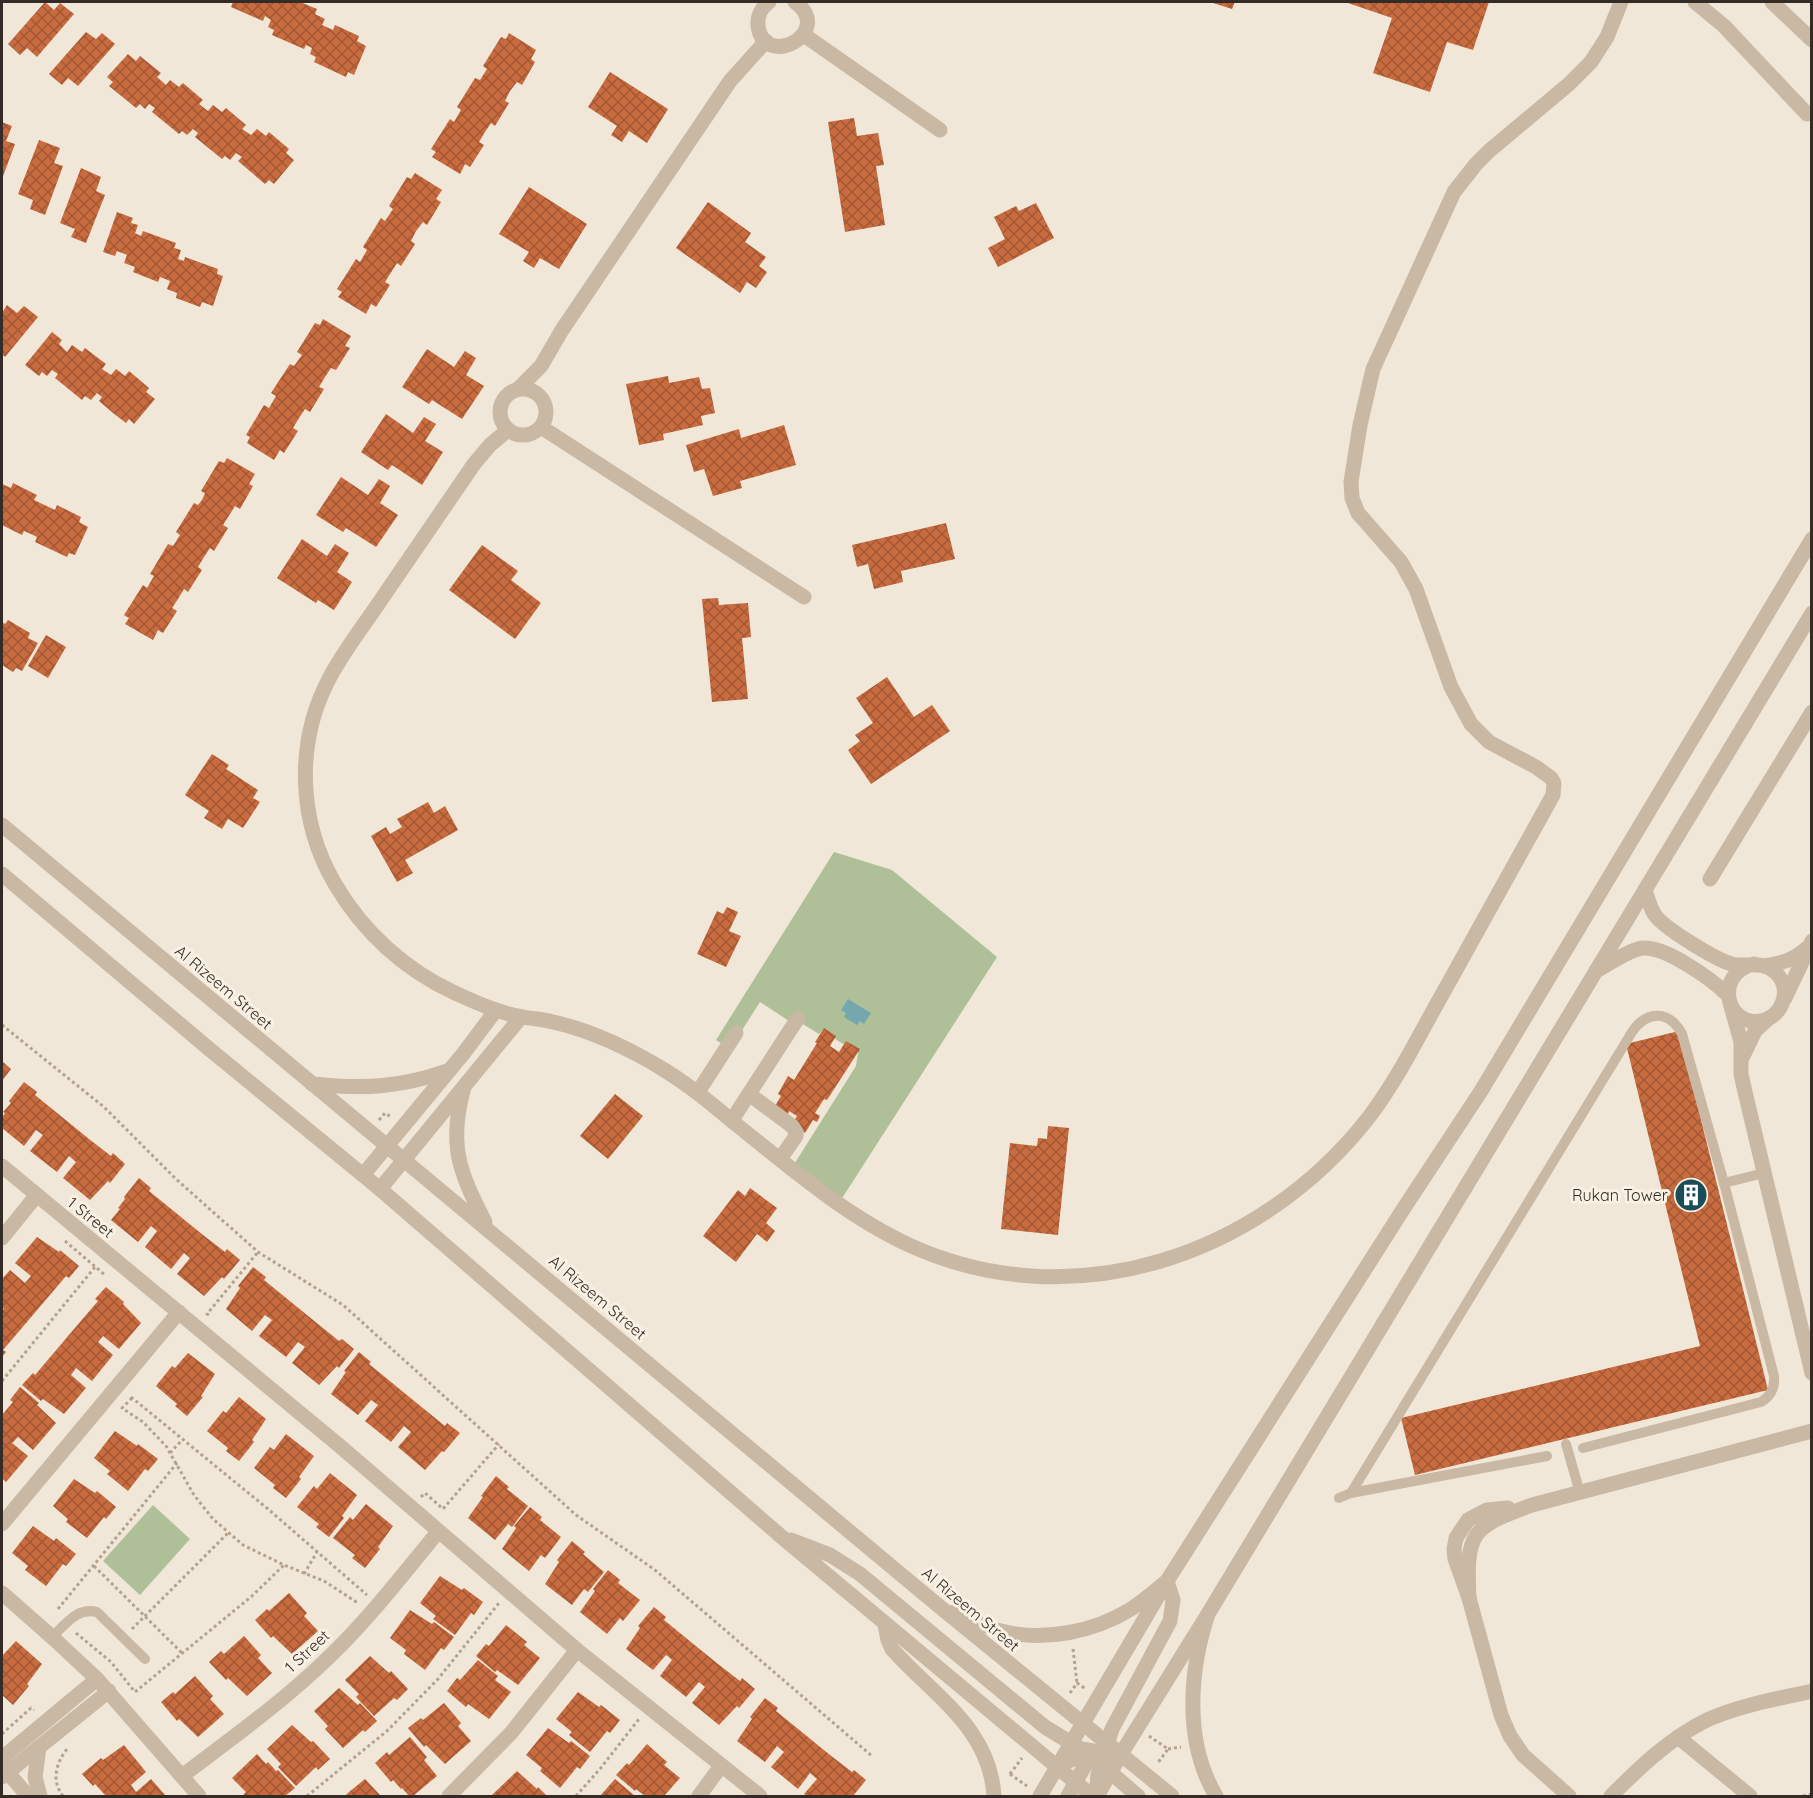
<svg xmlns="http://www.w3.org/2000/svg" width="1813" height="1798" font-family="Quicksand,sans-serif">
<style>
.green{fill:#afc098}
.water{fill:#76a7ae}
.building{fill:url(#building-cross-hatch)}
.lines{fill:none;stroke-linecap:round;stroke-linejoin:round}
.path{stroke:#b5a28e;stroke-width:3;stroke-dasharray:3 3;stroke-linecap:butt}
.service{stroke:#c9b8a4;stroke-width:10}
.minor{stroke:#c9b8a4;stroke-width:15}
.tertiary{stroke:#c9b8a4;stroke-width:15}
.labels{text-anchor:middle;stroke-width:6;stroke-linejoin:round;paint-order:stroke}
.street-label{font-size:16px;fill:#342b26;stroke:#f9f1e4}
.poi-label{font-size:16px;fill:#342b26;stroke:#f9f1e4;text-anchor:end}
</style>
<defs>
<pattern id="building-cross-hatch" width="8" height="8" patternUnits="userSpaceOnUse" patternTransform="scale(1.5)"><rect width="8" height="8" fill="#c86b3f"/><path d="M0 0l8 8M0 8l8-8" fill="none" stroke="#a35835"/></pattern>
</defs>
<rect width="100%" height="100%" fill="#f1e7d8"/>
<g class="green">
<path d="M834,852L892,870L997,957L839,1203L793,1166L856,1066L858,1053L822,1031L819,1034L801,1023L789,1021L760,1002L730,1049L716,1040Z"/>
<path d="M153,1505L190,1539L140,1595L103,1561Z"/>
</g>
<path class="water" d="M848,999L871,1013L864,1024L860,1021L857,1025L844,1017L846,1013L841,1010Z"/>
<g class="building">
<path d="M45,2L54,10L60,3L74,14L37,57L27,48L20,55L8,44Z"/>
<path d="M233,2H300L317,9L315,14L325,19L322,25L333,30L335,25L359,36L357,41L366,46L354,75L348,72L346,77L314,62L316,57L310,54L312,48L306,45L304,49L272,35L274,30L268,27L271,20L265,16L263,21L231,7Z"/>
<path d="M1210,2H1235L1232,9Z"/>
<path d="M1345,2H1489L1473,50L1447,42L1430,92L1373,73L1392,18Z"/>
<path d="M86,32L96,39L102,33L115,44L78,86L68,78L62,85L49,74Z"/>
<path d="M509,33L536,50L531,59L535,62L522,85L517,82L510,91L505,101L509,103L495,126L491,123L485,132L479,142L484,145L470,167L465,164L460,174L432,157L436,152L431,149L450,119L454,122L461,110L457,107L475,78L480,80L487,69L483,66L501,37L506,39Z"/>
<path d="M128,54L136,61L140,56L161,73L157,77L166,85L170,80L179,87L183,83L203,100L199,104L208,111L213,105L222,112L226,108L246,125L242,129L251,135L257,129L266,136L269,132L289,149L286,153L294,160L274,184L269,180L265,184L238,161L242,157L236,153L230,160L225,156L222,159L195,137L198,133L193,129L187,135L182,131L179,134L152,112L155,108L149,104L145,109L140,104L136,108L109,86L113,82L107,77Z"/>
<path d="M610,72L668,109L647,143L629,131L622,142L611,135L617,126L588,107Z"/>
<path d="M854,118L857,136L878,133L884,165L876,166L885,225L845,232L828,122Z"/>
<path d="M2,122L12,126L6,141L15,144L2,179Z"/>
<path d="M39,140L60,148L54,163L63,166L45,215L30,209L33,200L18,194Z"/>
<path d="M81,168L101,177L96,191L105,195L86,243L71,237L75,229L60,223Z"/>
<path d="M415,173L442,190L436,199L441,202L427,225L423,222L416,231L411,241L415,244L401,266L397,263L385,282L390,285L376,307L371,304L366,314L338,297L342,292L337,289L356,259L360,262L367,250L363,247L381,218L385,221L393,209L389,206L407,177L411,179Z"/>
<path d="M529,187L587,224L559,269L540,258L534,268L523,261L529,252L499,234Z"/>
<path d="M708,202L751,233L745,242L766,257L759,266L767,272L756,288L747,282L740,293L676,248Z"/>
<path d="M1036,203L1054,238L998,267L988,248L1005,239L994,217L1016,206L1019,211Z"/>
<path d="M117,212L133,218L131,223L138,225L135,233L141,236L143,231L176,243L174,248L181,250L178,259L184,261L185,257L218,269L217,274L223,276L213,306L202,302L200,307L176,298L177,293L167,289L170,281L160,277L158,282L133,272L135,267L124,263L127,255L117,251L115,256L103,252Z"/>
<path d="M7,305L17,313L24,306L38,317L5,357L2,354V313Z"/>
<path d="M323,319L351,336L345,346L350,348L336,370L331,368L325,377L319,387L324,389L310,412L305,409L299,418L293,428L298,431L284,453L280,450L274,460L247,443L250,437L246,435L264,405L269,408L276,396L271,393L290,364L294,366L302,355L297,352L315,323L320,325Z"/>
<path d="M52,332L62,340L59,344L67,352L72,345L82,352L85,348L106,364L102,369L111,375L116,369L125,376L129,371L149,388L146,392L155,399L134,424L129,419L126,423L113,413L99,401L102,397L97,393L91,400L85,396L82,400L55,378L58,374L52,370L47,376L42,372L39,376L25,365Z"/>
<path d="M427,349L454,367L465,351L476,358L466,375L484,386L462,419L432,400L429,404L402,387Z"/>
<path d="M668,376L669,383L699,377L702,389L710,388L715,413L701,416L703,425L663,434L664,440L639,445L626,384Z"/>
<path d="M386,414L413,433L424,417L436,424L425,441L443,452L422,485L392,465L388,470L361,452Z"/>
<path d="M784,425L796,465L740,481L742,488L713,496L704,469L694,472L686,445L739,429L741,438Z"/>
<path d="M227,458L255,474L249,484L253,486L240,509L235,506L223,525L228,528L214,551L210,548L204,557L198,567L202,570L188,592L184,589L178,599L172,608L177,611L163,633L158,630L153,640L125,624L129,618L124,615L143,585L147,588L154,576L150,574L168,544L173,546L180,535L176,532L194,503L198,505L202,500L205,493L201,491L219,461L224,463Z"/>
<path d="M341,477L368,495L379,479L390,486L380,503L398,515L376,547L346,528L343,532L316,515Z"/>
<path d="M13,483L37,495L34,500L55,510L57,505L81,517L79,522L88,527L75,555L69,553L67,557L35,542L37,537L31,534L24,531L22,535L2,525V484L11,488Z"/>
<path d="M946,523L955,559L901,571L903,582L874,589L868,564L857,567L852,545Z"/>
<path d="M302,539L327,556L335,544L349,553L337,572L352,582L334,610L318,600L316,603L277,578Z"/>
<path d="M482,545L518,571L511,580L541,603L515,639L449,590Z"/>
<path d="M718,598L719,605L748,603L751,637L742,638L748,699L712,702L702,599Z"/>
<path d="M8,620L30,633L28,638L38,643L22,671L16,668L13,672L2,665V622L5,624Z"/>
<path d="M46,635L66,647L48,678L28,666Z"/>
<path d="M887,677L914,717L932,705L950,731L871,784L848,750L860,741L855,735L873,723L856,698Z"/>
<path d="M212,754L229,765L226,769L258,790L253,798L260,802L243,828L228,819L222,829L204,818L209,811L185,795Z"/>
<path d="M428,802L434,813L445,806L458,830L405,860L413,873L397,882L371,836L386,827L390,834L402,827L397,819Z"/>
<path d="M727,907L738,912L729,931L741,936L726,967L697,954L717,911L723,914Z"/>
<path d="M824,1028L836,1036L830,1046L839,1052L846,1041L860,1049L827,1100L824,1099L815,1113L820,1116L817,1122L813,1120L805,1133L792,1125L797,1116L789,1111L788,1114L775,1106L781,1096L778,1094L788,1076L794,1080L817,1043L815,1042Z"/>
<path d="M1679,1031L1768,1390L1415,1475L1401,1418L1700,1346L1626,1044Z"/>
<path d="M2,1061L11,1069L2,1081Z"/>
<path d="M24,1082L37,1092L35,1095L89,1139L111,1156L113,1153L125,1164L110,1183L108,1181L90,1200L63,1178L76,1162L69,1156L57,1172L30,1151L43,1135L36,1130L24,1146L2,1128V1118L5,1113L3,1112L11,1103L9,1101Z"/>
<path d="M615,1094L643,1116L608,1159L580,1136Z"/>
<path d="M1048,1126L1069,1128L1058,1235L1001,1229L1010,1143L1037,1146L1038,1138L1047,1139Z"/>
<path d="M139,1178L151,1188L149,1191L203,1235L225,1252L227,1249L240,1260L224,1279L222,1277L204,1296L177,1274L190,1258L184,1253L171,1269L145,1247L157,1231L151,1226L138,1242L111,1220L120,1209L118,1208L125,1199L124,1197Z"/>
<path d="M750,1188L777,1208L766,1223L775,1231L767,1242L757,1234L736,1262L703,1236L738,1190L745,1196Z"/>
<path d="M37,1237L59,1252L60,1250L79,1266L69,1278L66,1276L21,1329L3,1350L6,1352L2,1357V1311L4,1309L2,1307V1279L10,1270L25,1283L31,1276L15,1263Z"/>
<path d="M253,1267L266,1277L264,1280L318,1324L339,1341L342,1339L354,1349L339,1368L337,1366L319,1385L292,1363L305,1347L298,1342L286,1357L259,1336L272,1320L265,1315L252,1331L226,1309L240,1288L238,1286Z"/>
<path d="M106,1287L124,1302L123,1304L141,1323L119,1349L103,1336L98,1342L113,1355L92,1381L76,1368L71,1375L86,1388L64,1414L43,1399L41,1401L22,1385L33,1373L35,1375L80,1322L98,1301L95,1299Z"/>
<path d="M359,1352L371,1362L369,1364L424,1409L445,1426L447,1423L460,1433L444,1452L442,1451L425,1470L398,1447L411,1432L404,1426L391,1442L365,1421L378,1405L371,1400L358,1415L331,1394L346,1372L344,1371Z"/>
<path d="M188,1353L215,1374L201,1396L203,1397L187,1416L175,1406L177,1404L156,1386L172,1366L175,1368Z"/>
<path d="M20,1387L39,1403L37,1405L56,1423L33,1450L18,1437L12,1443L28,1456L6,1482L2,1478V1415L13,1402L10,1400Z"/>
<path d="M239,1397L266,1419L252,1440L254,1442L239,1461L226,1451L228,1448L207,1431L223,1411L226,1413Z"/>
<path d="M115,1431L137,1446L138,1444L158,1459L148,1471L145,1469L128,1491L107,1474L110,1471L94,1458Z"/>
<path d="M286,1434L314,1456L299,1477L301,1479L286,1498L273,1488L275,1485L254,1468L270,1447L274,1450Z"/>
<path d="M330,1473L357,1495L342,1516L344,1518L329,1537L316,1527L319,1524L297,1507L314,1486L317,1489Z"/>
<path d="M496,1476L509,1487L507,1489L528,1506L512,1527L508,1524L495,1540L468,1518L483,1497L481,1496Z"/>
<path d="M74,1479L95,1493L97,1491L116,1507L106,1519L104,1517L87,1538L66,1522L68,1519L53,1506Z"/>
<path d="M366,1504L393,1526L378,1547L380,1549L365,1568L352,1558L355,1555L333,1538L350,1517L353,1520Z"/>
<path d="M530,1507L542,1517L540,1520L561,1537L545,1558L541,1555L529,1571L502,1549L516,1528L514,1526Z"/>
<path d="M33,1526L54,1541L56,1538L76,1554L66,1566L63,1564L46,1586L25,1570L28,1566L12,1553Z"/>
<path d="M572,1541L585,1552L583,1554L604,1572L588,1592L584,1589L572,1605L545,1584L559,1562L557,1560Z"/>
<path d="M608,1570L620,1580L618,1583L640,1600L623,1621L620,1618L607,1634L580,1612L595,1591L593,1589Z"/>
<path d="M440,1576L462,1590L464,1588L483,1602L474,1615L471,1613L455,1635L433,1619L436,1616L420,1603Z"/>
<path d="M289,1593L307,1613L304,1616L318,1631L292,1654L273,1636L271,1638L255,1620L267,1609L269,1611Z"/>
<path d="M654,1607L666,1617L664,1620L718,1664L740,1681L742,1678L755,1689L739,1708L737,1706L719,1725L692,1703L705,1687L699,1682L686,1697L660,1676L672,1660L669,1657L666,1655L653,1670L626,1649L640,1628L638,1626Z"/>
<path d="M410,1610L432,1624L434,1622L454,1637L444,1650L441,1648L425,1670L404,1654L406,1650L390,1638Z"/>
<path d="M506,1625L527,1642L524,1645L540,1658L518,1685L497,1670L495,1672L476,1656L486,1644L489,1646Z"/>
<path d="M244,1636L261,1655L258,1658L272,1673L247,1696L228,1678L226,1680L209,1662L221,1651L224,1654Z"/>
<path d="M16,1641L42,1664L27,1684L29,1686L13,1705L2,1695V1656Z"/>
<path d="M370,1656L389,1673L391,1671L408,1689L397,1700L394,1698L374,1716L356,1697L359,1694L345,1680Z"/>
<path d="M478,1660L498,1676L495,1680L511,1692L489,1719L468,1704L466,1707L447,1691L457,1678L460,1680Z"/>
<path d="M195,1676L213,1696L210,1699L224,1714L198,1737L179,1719L177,1721L161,1702L173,1692L175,1694Z"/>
<path d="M339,1688L358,1705L360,1703L377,1721L365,1732L363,1730L343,1748L325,1729L328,1726L314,1711Z"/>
<path d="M578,1692L599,1707L601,1705L620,1720L610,1733L607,1731L590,1752L569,1735L572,1732L556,1719Z"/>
<path d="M765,1698L778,1708L776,1711L830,1755L852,1772L854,1770L866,1780L853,1796H807L804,1794L817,1779L810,1773L798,1789L771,1767L784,1752L777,1746L765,1762L737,1741L752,1719L750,1717Z"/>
<path d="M444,1703L461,1723L458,1726L471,1741L445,1764L426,1745L424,1747L408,1728L421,1718L423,1720Z"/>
<path d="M292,1725L311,1742L313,1741L330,1759L318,1770L316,1767L296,1786L278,1767L281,1764L267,1749Z"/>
<path d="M548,1728L569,1743L571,1741L590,1756L580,1769L577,1767L560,1788L540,1771L542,1768L526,1755Z"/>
<path d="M410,1737L427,1757L424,1760L437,1776L413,1796H409L402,1788L401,1789L393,1780L391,1782L375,1763L387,1752L389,1755Z"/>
<path d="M647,1744L667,1762L664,1765L680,1778L664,1796H645L636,1789L635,1791L616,1775L627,1763L629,1765Z"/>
<path d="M124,1745L146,1772L131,1785L136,1792L151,1779L166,1796H106L95,1784L93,1786L82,1774L101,1758L103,1760Z"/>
<path d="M257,1754L266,1764L268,1762L276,1771L278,1770L295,1788L285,1796L243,1795L246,1792L232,1778Z"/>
<path d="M517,1771L537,1789L538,1787L547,1796H494L492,1795Z"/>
<path d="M365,1779L381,1796H345L349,1792Z"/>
<path d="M615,1779L635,1796H600Z"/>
</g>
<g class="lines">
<g class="path">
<path d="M2,1025L104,1107L176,1179L258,1252L343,1305L576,1515L655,1570L872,1756"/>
<path d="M379,1120L385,1113L391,1117"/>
<path d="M65,1241L105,1275"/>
<path d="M209,1315L207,1314L258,1252"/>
<path d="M2,1381L95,1267"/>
<path d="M131,1397L268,1509L367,1595"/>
<path d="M132,1398L122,1408L143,1422L166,1446L194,1495L213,1519L243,1545L284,1565L324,1581L358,1603"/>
<path d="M170,1453L182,1440"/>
<path d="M421,1497L425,1493L443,1509L499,1444"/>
<path d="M94,1566L182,1653"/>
<path d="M304,1574L317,1552"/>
<path d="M58,1609L177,1463"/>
<path d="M132,1629L228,1533"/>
<path d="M76,1633L111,1662L135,1692L252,1596L284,1565"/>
<path d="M1073,1649L1077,1683"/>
<path d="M1070,1693L1077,1683L1086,1689"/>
<path d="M2,1734L31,1708L34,1710"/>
<path d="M1149,1736L1168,1749L1157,1764"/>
<path d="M1168,1749L1181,1747"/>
<path d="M1010,1774L1022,1758"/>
<path d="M1010,1774L1027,1786"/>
<path d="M63,1796C51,1781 56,1763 67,1749L66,1747"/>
<path d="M307,1796L387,1731L438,1679L499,1603"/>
<path d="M576,1796L600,1769L639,1719"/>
<path d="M1803,1796L1812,1794"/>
</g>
<g class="service">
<path d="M1724,1183L1764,1173"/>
<path d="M1566,1444L1580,1493"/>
<path d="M1351,1493L1632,1032C1647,1010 1669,1010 1682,1034L1724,1183L1774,1376C1775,1387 1771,1396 1761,1402L1583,1448"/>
<path d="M1339,1498L1351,1493L1547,1456"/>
<path d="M52,1637C66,1624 77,1607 97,1612L145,1659"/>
</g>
<g class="minor">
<path d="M769,2C762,7 757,16 758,26C764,71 836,32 795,2"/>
<path d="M1695,2L1724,26L1807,114L1812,113"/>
<path d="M1772,2L1812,40"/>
<path d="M804,35L940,130"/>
<path d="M519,388L541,366L562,330L730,81L766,41"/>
<circle cx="523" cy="412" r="23"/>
<path d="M541,427L804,597"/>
<path d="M508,430L490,445L474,464C445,506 416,549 387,591C368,620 346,647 330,677C295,742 298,821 335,884C363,932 405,970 455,993C477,1003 499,1013 523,1017C533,1019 543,1019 553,1022C593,1031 632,1050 666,1071C690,1086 711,1103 732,1121C787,1165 844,1215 909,1245C1073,1320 1261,1256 1369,1117C1398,1079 1419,1035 1443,993C1479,927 1516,861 1553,795L1554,783L1551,778L1536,767L1489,742L1471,724L1451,687L1416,589L1401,562L1358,513L1352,498L1351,482L1360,425L1373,369L1454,192L1476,164L1489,151L1569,84L1591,62L1607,37L1621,2"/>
<path d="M1710,879L1812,712"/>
<path d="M1645,890C1648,898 1650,908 1655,915C1664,928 1720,963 1736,965C1749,966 1764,961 1775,972C1793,988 1783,1017 1761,1021C1725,1027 1714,973 1754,964"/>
<path d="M1765,966C1782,963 1794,960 1807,948"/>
<path d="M1596,971C1609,964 1624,953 1638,949C1661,942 1711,979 1728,995"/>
<path d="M1785,998L1812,941"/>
<path d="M1731,1006L1741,1042V1074L1745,1092L1812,1373"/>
<path d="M1743,1056L1755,1031L1769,1018"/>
<path d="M698,1092L736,1033"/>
<path d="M749,1094L792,1126L796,1132V1136L780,1159"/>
<path d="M732,1120L798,1018"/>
<path d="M2,1166L341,1447L577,1650L760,1796"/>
<path d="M363,1175L463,1054L496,1010"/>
<path d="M380,1189L521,1017"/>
<path d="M2,1238L36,1196"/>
<path d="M1508,1508L1487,1510L1468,1520L1456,1538L1454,1549L1455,1559L1469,1598L1501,1715L1510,1736L1523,1755L1569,1796"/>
<path d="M2,1524L179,1312"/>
<path d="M2,1593L52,1637L97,1679L199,1796"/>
<path d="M1469,1598C1466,1532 1471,1527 1532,1505L1812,1431"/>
<path d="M1678,1737L1750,1796"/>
<path d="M39,1747L35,1777L40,1796"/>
<path d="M2,1758L97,1679"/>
<path d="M2,1766L28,1796"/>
<path d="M182,1776C232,1738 284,1701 329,1657C369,1619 403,1574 438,1532"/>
<path d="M2,1777L109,1691"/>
<path d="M449,1796L511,1733L577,1650"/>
<path d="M699,1796L721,1766"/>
<path d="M1040,1796L1167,1581L1402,1211L1481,1091L1812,539"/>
<path d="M1097,1796L1121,1754L1208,1614L1812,613"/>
<path d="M1611,1796C1640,1767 1671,1737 1709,1719C1741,1705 1777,1699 1812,1691"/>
</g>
<g class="tertiary">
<path d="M2,825L940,1607L1172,1796"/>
<path d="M2,874L208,1048L380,1189L783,1538L1092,1796"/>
<path d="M312,1084C362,1089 399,1088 447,1071"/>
<path d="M464,1087C448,1145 459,1171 485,1222"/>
<path d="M791,1540L830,1555L860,1574L1045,1727L1081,1749L1112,1754"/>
<path d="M954,1612C969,1619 985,1627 1001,1631C1043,1642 1094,1632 1131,1609C1144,1601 1155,1591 1167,1581L1173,1600L1170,1621L1112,1729L1098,1774L1096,1796"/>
<path d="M1208,1614C1189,1672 1184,1742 1216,1796"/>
<path d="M885,1625L888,1640L892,1649C933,1695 990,1728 994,1796"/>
<path d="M1057,1768C1064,1763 1070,1759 1079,1758C1097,1757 1124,1785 1138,1796"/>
<path d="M1068,1796L1084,1767L1087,1750"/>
</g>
</g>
<defs>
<g id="building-disc" transform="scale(1.725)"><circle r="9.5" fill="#1b4d56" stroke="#f9f1e4"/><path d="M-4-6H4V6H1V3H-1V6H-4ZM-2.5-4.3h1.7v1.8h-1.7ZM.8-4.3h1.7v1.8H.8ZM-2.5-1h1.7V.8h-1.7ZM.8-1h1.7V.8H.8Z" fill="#fff"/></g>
</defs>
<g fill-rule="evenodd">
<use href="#building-disc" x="1691" y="1195"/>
</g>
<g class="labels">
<g class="street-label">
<text transform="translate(224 987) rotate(40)" y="6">Al Rizeem Street</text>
<text transform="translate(91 1217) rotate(39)" y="6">1 Street</text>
<text transform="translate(598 1297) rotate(40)" y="6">Al Rizeem Street</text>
<text transform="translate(971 1609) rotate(40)" y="6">Al Rizeem Street</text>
<text transform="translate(307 1651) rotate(-43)" y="6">1 Street</text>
</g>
<g class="poi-label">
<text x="1668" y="1201">Rukan Tower</text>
</g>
</g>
<rect width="1813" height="1798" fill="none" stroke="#342b26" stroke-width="6"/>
</svg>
